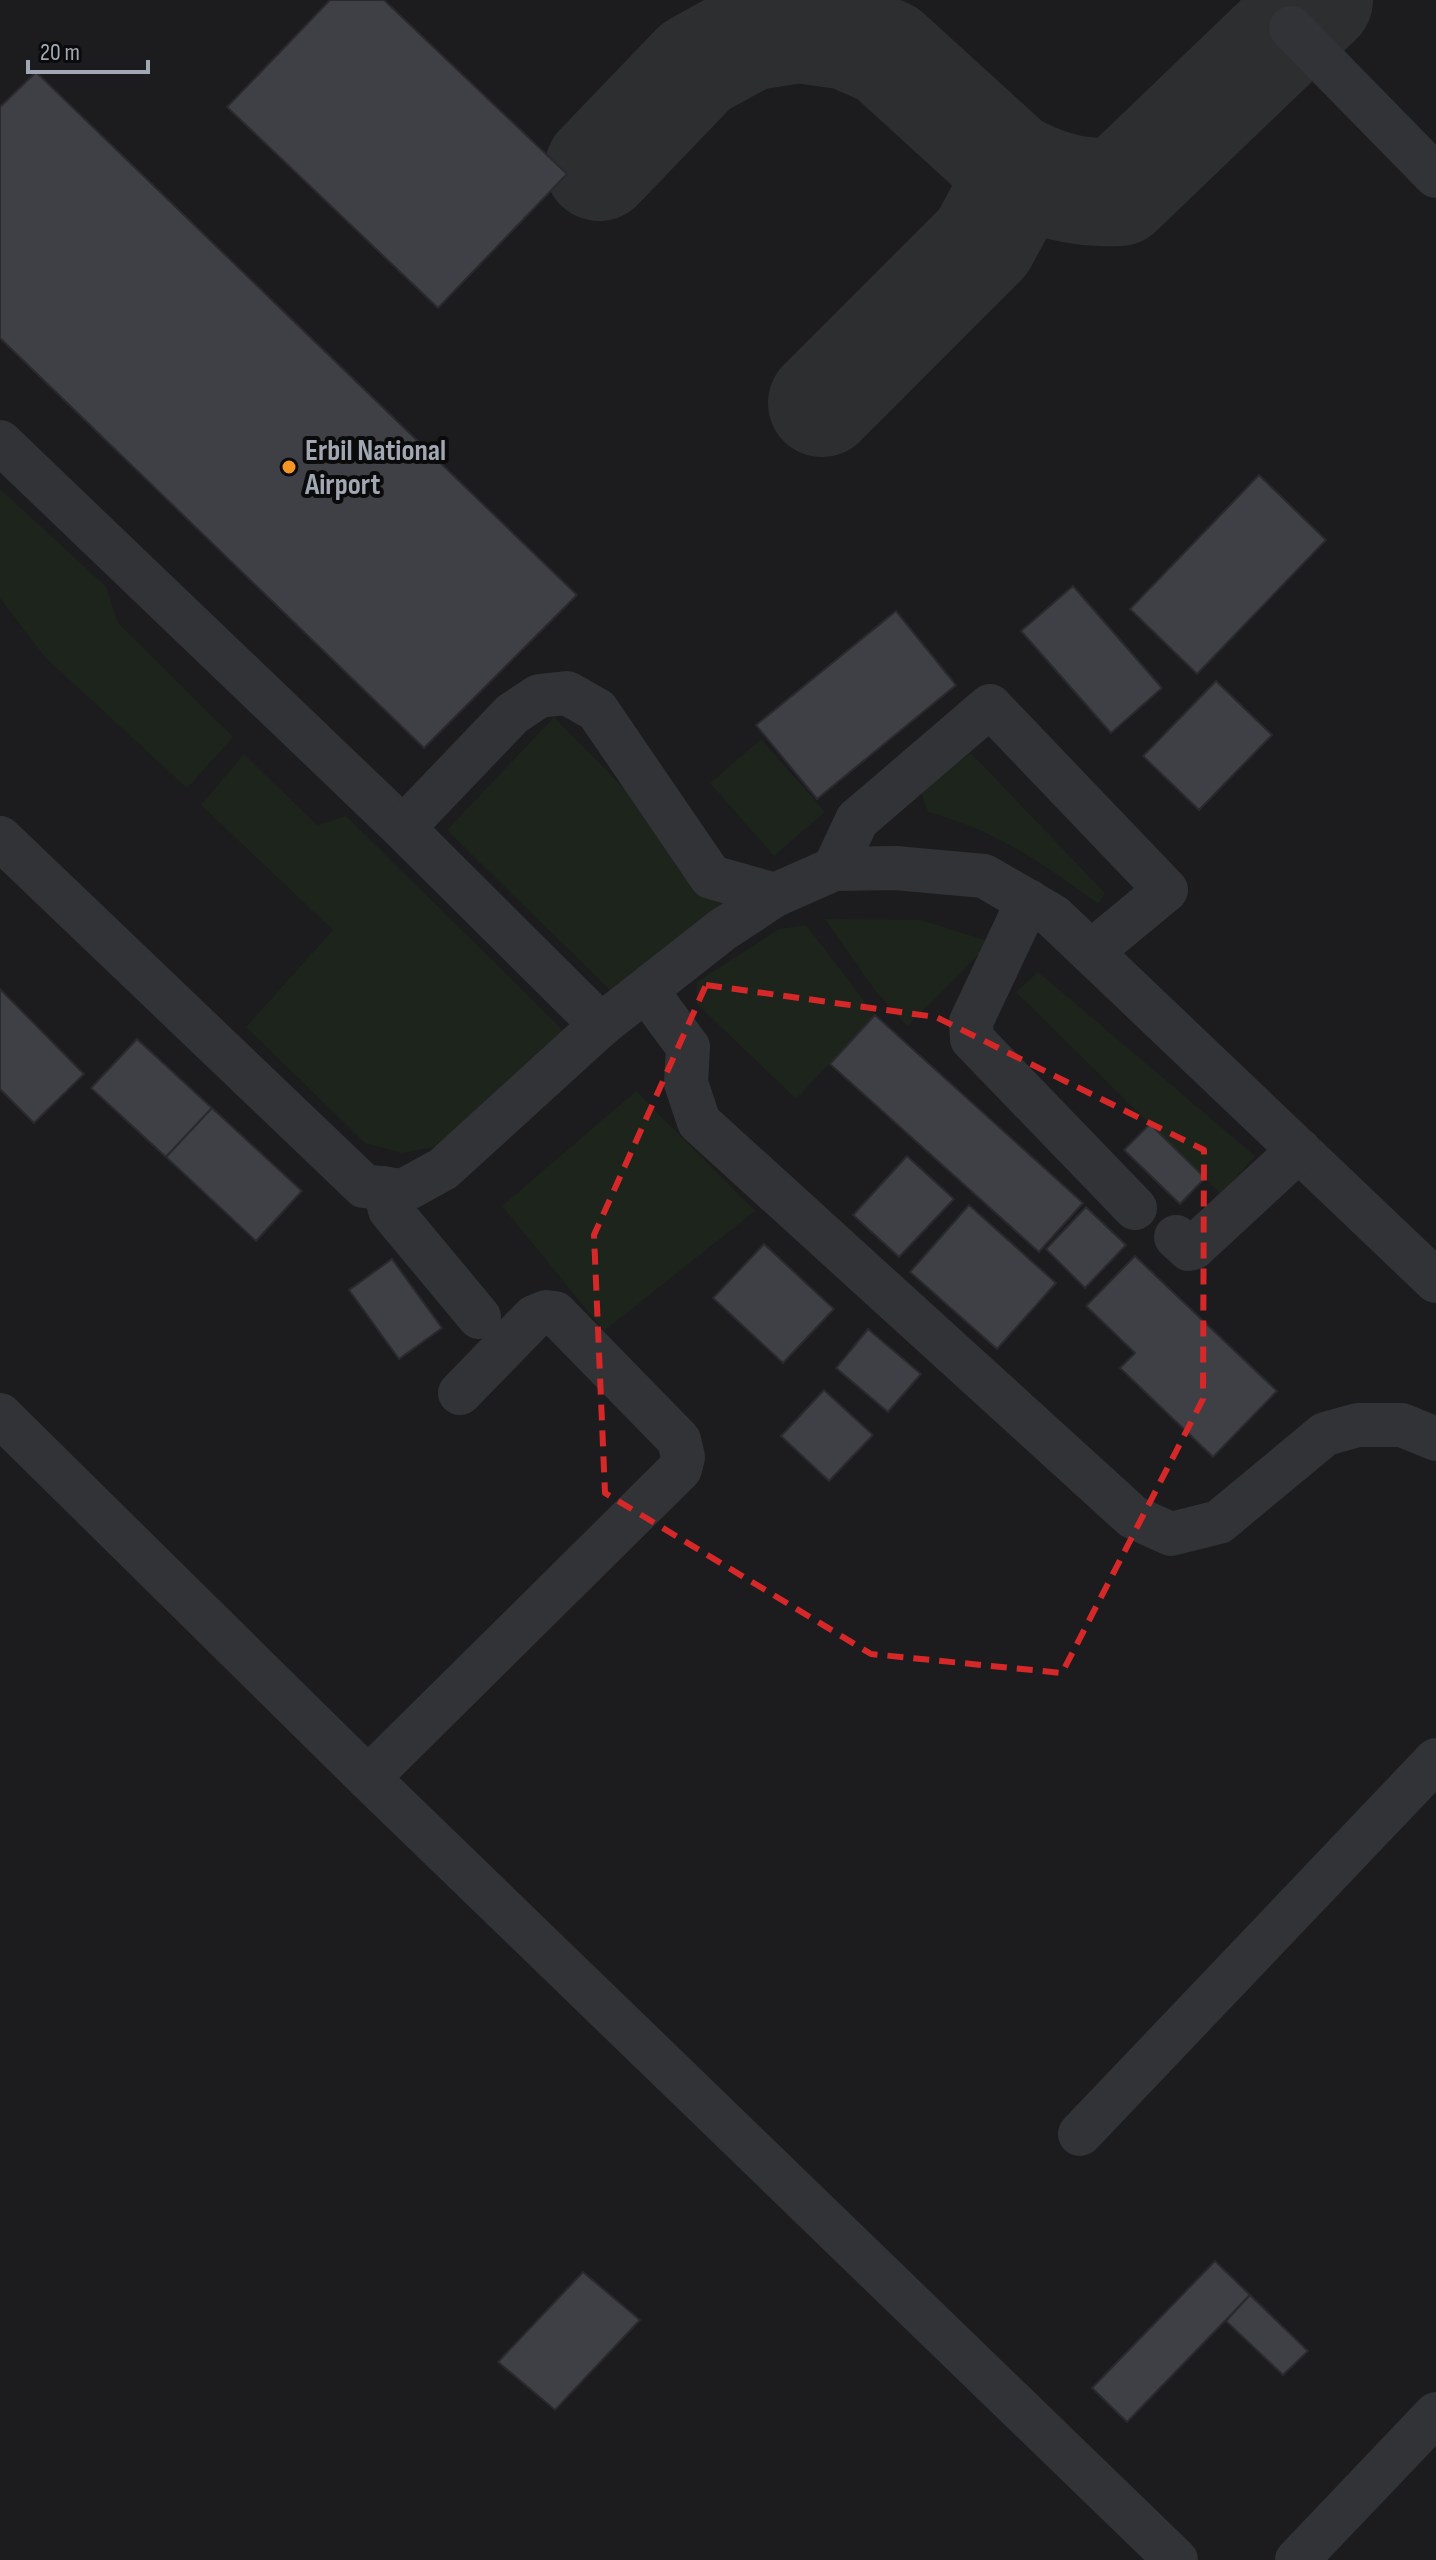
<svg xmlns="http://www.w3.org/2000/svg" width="1436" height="2560" font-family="'Sofia Sans Condensed',sans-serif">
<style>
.built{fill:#1c1c1e}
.green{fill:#1c241c}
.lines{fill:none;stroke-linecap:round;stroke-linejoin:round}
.taxiway{stroke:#2c2e30;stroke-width:108}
.building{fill:#3f4045;stroke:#2a2a2e;stroke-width:2}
.minor{stroke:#313336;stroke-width:44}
.marked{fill:none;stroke:#d62828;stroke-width:6;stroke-dasharray:16 10;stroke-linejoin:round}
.poi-dot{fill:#f49525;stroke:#0b0b0c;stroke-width:3}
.labels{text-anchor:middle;stroke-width:8;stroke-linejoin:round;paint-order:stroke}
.poi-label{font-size:30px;font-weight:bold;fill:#a1a8b3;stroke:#0b0b0c;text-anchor:start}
</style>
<rect width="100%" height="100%" fill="#101011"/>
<rect class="built" x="0" y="0" width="1436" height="2560"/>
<g class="green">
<path d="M0,489L106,587L118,623L233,737L187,788L45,657L0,598Z"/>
<path d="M554,717L716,882L724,902L610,990L447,830Z"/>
<path d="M761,739L825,812L774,856L710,783Z"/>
<path d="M971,753L1105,893L1098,904C1041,862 997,831 928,812L920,789Z"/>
<path d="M244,754L317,825L346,816L568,1035L434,1147L402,1153L365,1143L246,1027L333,930L201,805Z"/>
<path d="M825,919L921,920L991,942L907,1026L875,990Z"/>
<path d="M806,925L875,1015L796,1099L697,1004V982L779,929Z"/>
<path d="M1038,972L1255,1156L1221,1194L1016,992Z"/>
<path d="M636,1091L755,1211L604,1331L502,1206Z"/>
</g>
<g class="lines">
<g class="taxiway">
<path d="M599,167L696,66L749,37L799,29L848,36L887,53L1011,166"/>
<path d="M822,403L983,242L1003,205L1011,166C1046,185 1078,194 1119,192L1319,0"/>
</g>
</g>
<g class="building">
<path d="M330,0H384L567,174L438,308L227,107Z"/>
<path d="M36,72L577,595L424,748L0,338V107Z"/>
<path d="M1259,475L1326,540L1197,674L1130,609Z"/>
<path d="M1073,586L1162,688L1111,733L1021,631Z"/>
<path d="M896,611L956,685L817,799L756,725Z"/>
<path d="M1216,681L1272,735L1199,810L1143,756Z"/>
<path d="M0,989L84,1074L34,1123L0,1089Z"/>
<path d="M875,1015L1083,1203L1039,1252L830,1064Z"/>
<path d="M137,1039L212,1108L166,1157L91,1088Z"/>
<path d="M212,1108L302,1191L256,1241L166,1157Z"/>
<path d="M1150,1124L1205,1178L1180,1204L1124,1150Z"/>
<path d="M907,1156L954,1199L899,1257L853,1215Z"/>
<path d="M969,1205L1056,1283L997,1349L910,1272Z"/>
<path d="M1086,1207L1126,1245L1085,1288L1046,1249Z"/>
<path d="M764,1244L834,1309L783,1363L713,1298Z"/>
<path d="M1135,1256L1277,1391L1213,1457L1120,1368L1135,1353L1086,1306Z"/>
<path d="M392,1259L442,1328L399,1359L349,1290Z"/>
<path d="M868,1329L921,1374L888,1412L836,1368Z"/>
<path d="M824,1390L873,1435L829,1481L781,1436Z"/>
<path d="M1215,2261L1250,2295L1127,2422L1092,2388Z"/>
<path d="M583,2272L640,2320L555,2410L498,2362Z"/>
<path d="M1250,2295L1308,2351L1283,2375L1226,2321Z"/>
</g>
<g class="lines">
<g class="minor">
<path d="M1291,28L1436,176"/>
<path d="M0,442L403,828L601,1025"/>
<path d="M403,828L512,714L539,696L567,693L597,710L711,877L775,895"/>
<path d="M0,838L364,1186L403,1191L443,1169L601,1025L722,930L775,895L834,869L895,868L984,876L1053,916L1436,1281"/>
<path d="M834,869L857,820L990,706L1166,890L1091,952"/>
<path d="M1028,901L971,1022L972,1039L1135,1208"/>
<path d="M646,990L688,1047L686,1083L699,1122L1133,1517L1171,1534L1219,1522L1325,1434L1358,1425H1402L1436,1439"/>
<path d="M384,1188L390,1210L479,1317"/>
<path d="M1176,1237L1189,1249L1193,1248L1299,1150"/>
<path d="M0,1415L368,1778L1176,2560"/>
<path d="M368,1778L680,1469L683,1457L679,1440L555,1313L546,1312L534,1317L460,1393"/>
<path d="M1080,2134L1436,1760"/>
<path d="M1297,2560L1436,2414"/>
</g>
</g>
<path class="marked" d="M706,985L936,1017L1204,1150L1203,1399L1062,1673L871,1654L605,1493L594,1235Z"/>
<circle class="poi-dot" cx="289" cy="467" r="8"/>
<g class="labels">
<g class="poi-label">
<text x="305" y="460">Erbil National<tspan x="305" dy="34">Airport</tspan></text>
</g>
</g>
<path d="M28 60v12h120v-12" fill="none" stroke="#a1a8b3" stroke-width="4"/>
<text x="40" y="60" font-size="24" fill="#a1a8b3" stroke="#0b0b0c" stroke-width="6" paint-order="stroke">20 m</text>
</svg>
